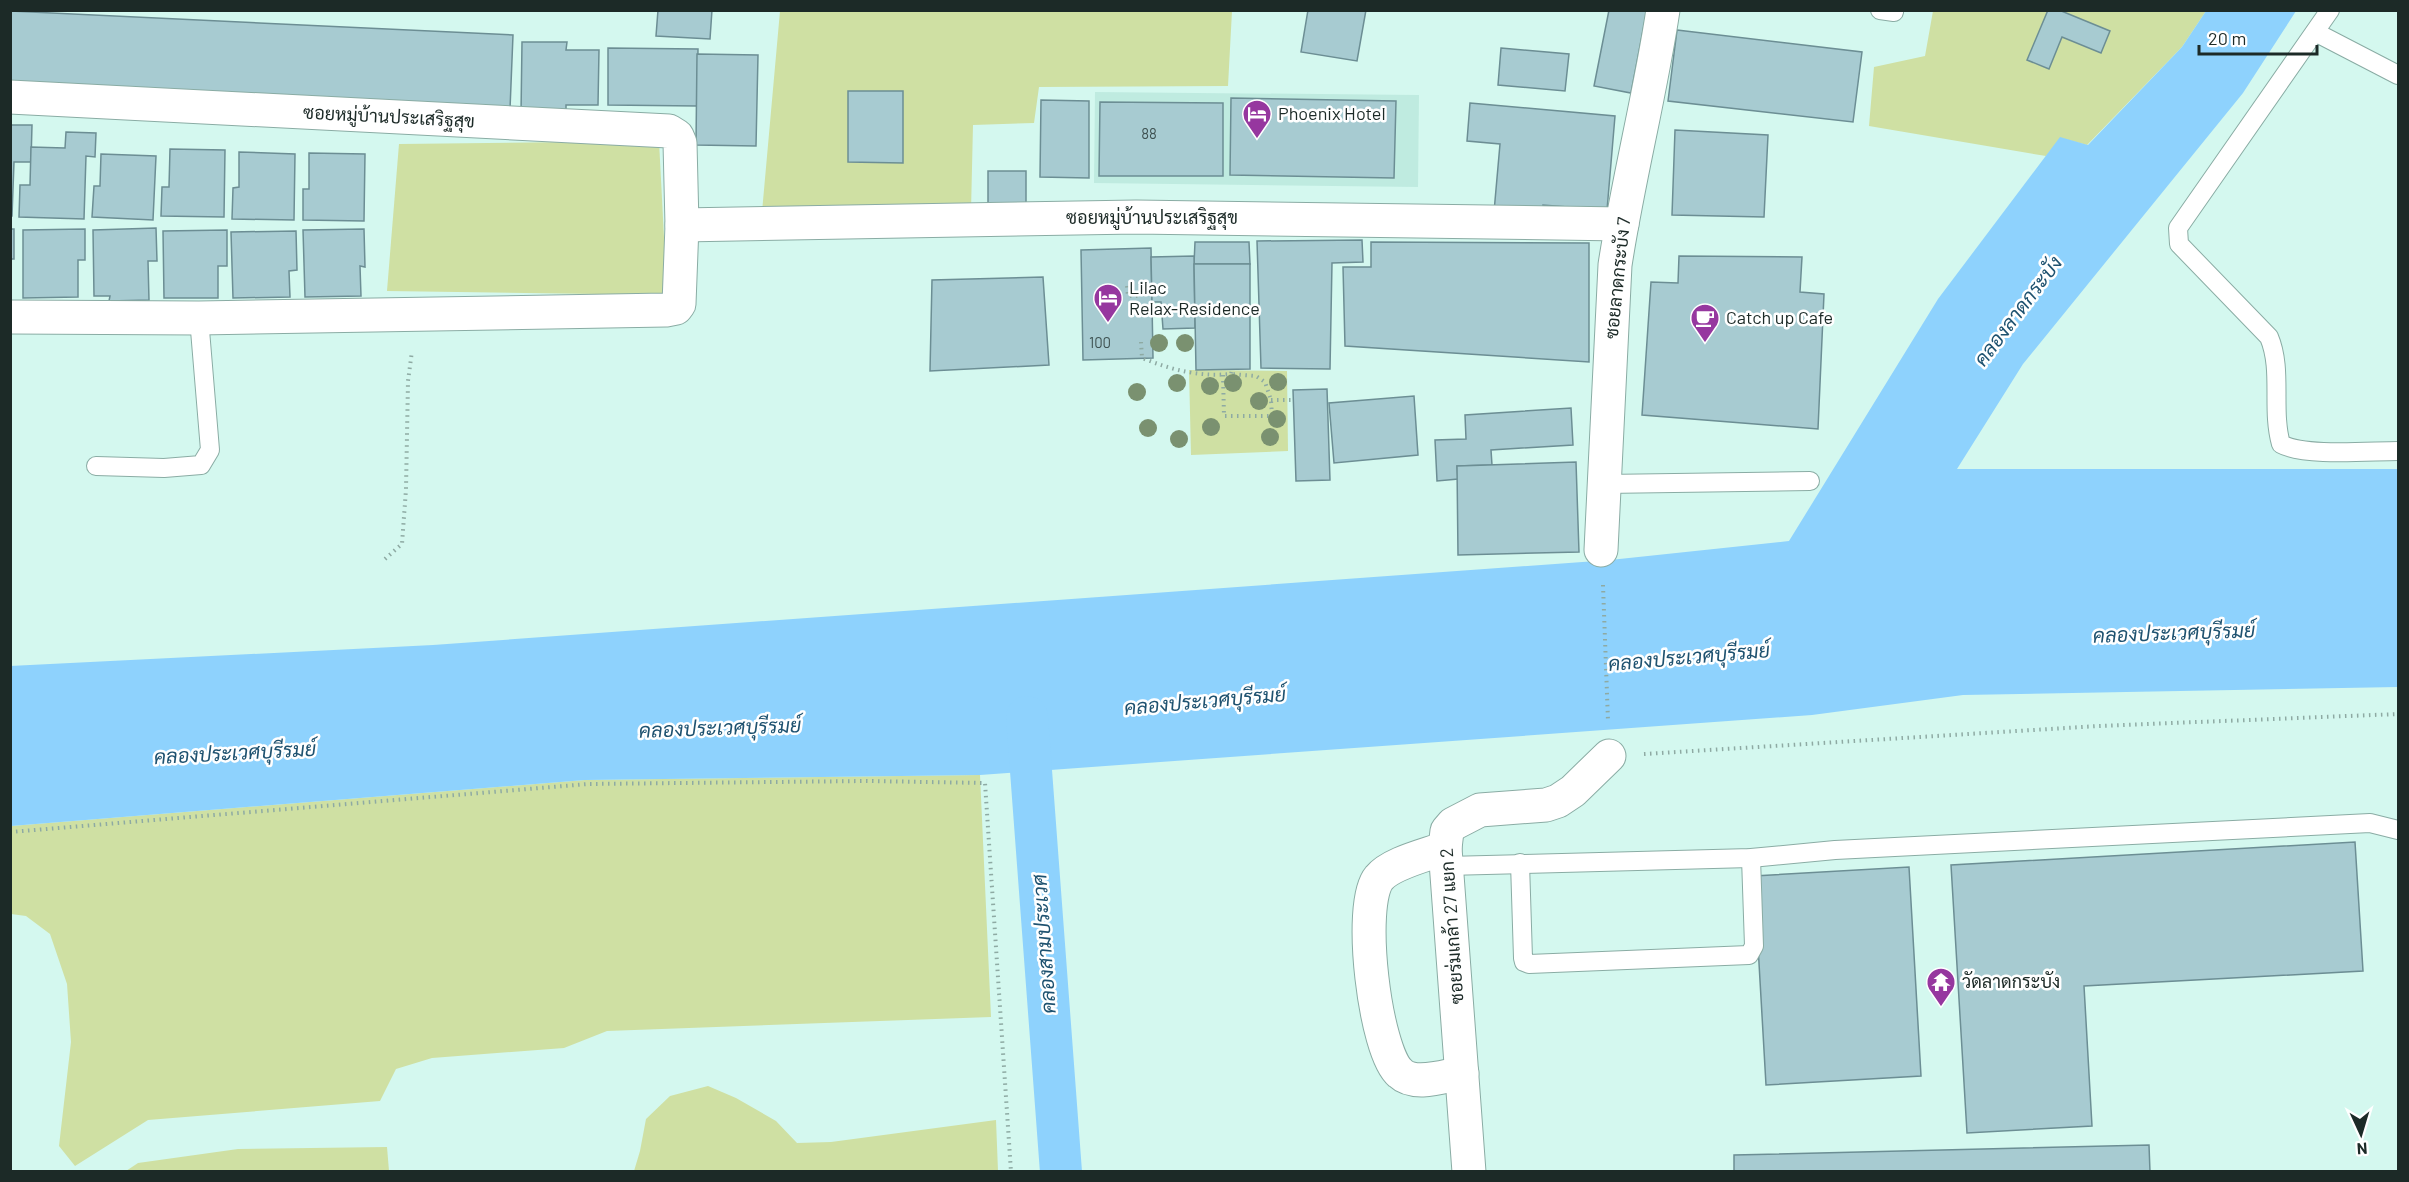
<svg xmlns="http://www.w3.org/2000/svg" width="2409" height="1182" font-family="Barlow,Sarabun,sans-serif">
<style>
.built{fill:#bfebe0}
.green{fill:#cfe0a3}
.water{fill:#8ed2fd}
.lines{fill:none;stroke-linecap:round;stroke-linejoin:round}
.canal{stroke:#8ed2fd;stroke-width:42}
.building{fill:#a7cbd1;stroke:#6c8e94;stroke-width:1.5}
.service-casing{stroke:#8aaca4;stroke-width:20}
.minor-casing{stroke:#8aaca4;stroke-width:35}
.path{stroke:#8eaaa3;stroke-width:4;stroke-dasharray:1.5 4.5;stroke-linecap:butt}
.service{stroke:#fff;stroke-width:18}
.minor{stroke:#fff;stroke-width:33}
.tree{fill:#7a9170}
.labels{text-anchor:middle;stroke-width:5;stroke-linejoin:round;paint-order:stroke}
.number-label{font-size:15px;fill:#3f5252}
.poi-label{font-size:18px;fill:#1c2a27;stroke:#fff;text-anchor:start}
.street-label{font-size:18px;fill:#1c2a27;stroke:#fff}
.water-label{font-size:20px;font-style:italic;fill:#1e5270;stroke:#fff}
</style>
<rect width="100%" height="100%" fill="#d4f8ef"/>
<path class="built" d="M1095,92L1419,95L1418,187L1094,183Z"/>
<g class="green">
<path d="M780,11H1232L1228,86L1039,87L1034,123L973,125L971,211L762,212Z"/>
<path d="M1933,11H2206L2182,47L2087,145L2061,138L2046,156L1869,126L1874,67L1925,56Z"/>
<path d="M659,141L667,295L387,291L399,144Z"/>
<path d="M1189,370L1287,371L1288,451L1191,455Z"/>
<path d="M980,775L991,1017L607,1031L564,1048L432,1058L396,1069L380,1101L148,1120L75,1166L59,1146L71,1042L67,984L50,934L26,916L11,914V826L585,780Z"/>
<path d="M708,1086L736,1098L776,1121L797,1143L831,1142L996,1120L998,1171H634L640,1151L646,1119L670,1096Z"/>
<path d="M387,1147L389,1171H126L138,1163L238,1149Z"/>
</g>
<path class="water" d="M2206,11H2296L2243,93L2023,364L1957,469H2398V687L1963,695L1812,715L980,775L585,780L11,826L10,666L433,645L1610,560L1789,541L1938,299L2060,137L2088,145L2182,47Z"/>
<g class="lines">
<path class="canal" d="M1027,717L1061,1172"/>
</g>
<g class="building">
<path d="M658,10H712L710,39L656,36Z"/>
<path d="M1308,10H1366L1357,61L1301,52Z"/>
<path d="M1609,10H1647L1631,93L1594,86Z"/>
<path d="M2048,10H2059L2110,31L2101,53L2062,37L2049,69L2027,60Z"/>
<path d="M10,11L513,35L510,109L10,85Z"/>
<path d="M1677,30L1862,52L1853,122L1668,101Z"/>
<path d="M522,42H567L566,50H599L598,105H566V114H521Z"/>
<path d="M608,48L698,49L697,106L608,105Z"/>
<path d="M1501,48L1569,54L1565,91L1498,85Z"/>
<path d="M697,54L758,55L756,146L696,145Z"/>
<path d="M848,91H903V163L848,162Z"/>
<path d="M1231,98L1396,101L1394,178L1230,175Z"/>
<path d="M1041,100L1089,101V178L1040,177Z"/>
<path d="M1100,102L1223,103V176H1099Z"/>
<path d="M1470,103L1615,116L1607,210L1543,205L1542,216L1494,212L1500,144L1467,141Z"/>
<path d="M10,125H32L31,162H14L12,216H10Z"/>
<path d="M1675,130L1768,135L1764,217L1672,215Z"/>
<path d="M66,132L96,133L95,157L86,156L84,219L19,217L20,185H30L31,147L65,148Z"/>
<path d="M170,149L225,150L224,217L161,216L162,187H169Z"/>
<path d="M239,152L295,154L294,220L232,219L233,188L239,187Z"/>
<path d="M309,153L365,154L364,221L303,220V189H309Z"/>
<path d="M101,154L156,156L153,220L92,217L94,186H100Z"/>
<rect x="988" y="171" width="38" height="38"/>
<path d="M156,228L157,261H148L149,300L109,301L110,296H94L93,230Z"/>
<rect x="10" y="229" width="4" height="30"/>
<path d="M85,229V260H78V297L23,298V230Z"/>
<path d="M364,229L365,267L360,266L361,296L305,297L303,230Z"/>
<path d="M227,230V266H218V298H164L163,231Z"/>
<path d="M296,231L297,270L289,271L290,297L233,298L231,232Z"/>
<path d="M1362,240L1363,262L1332,263L1330,369L1261,368L1257,241Z"/>
<path d="M1195,242H1249L1250,264H1194Z"/>
<path d="M1371,242L1589,243V362L1345,346L1343,267H1371Z"/>
<path d="M1151,248L1153,358L1083,360L1081,250Z"/>
<path d="M1194,256L1195,328L1163,329L1161,302H1152L1151,257Z"/>
<path d="M1679,256L1802,257L1800,292L1824,294L1818,429L1642,415L1651,282L1678,283Z"/>
<path d="M1194,264H1250V369L1196,370Z"/>
<path d="M1043,277L1049,365L930,371L932,280Z"/>
<path d="M1327,389L1330,480L1296,481L1293,390Z"/>
<path d="M1414,396L1418,455L1334,463L1329,403Z"/>
<path d="M1571,408L1573,445L1491,450L1492,465L1457,466L1458,479L1437,481L1435,440L1466,439L1465,415Z"/>
<path d="M1576,462L1579,552L1458,555L1457,466Z"/>
<path d="M2355,842L2363,971L2084,986L2092,1126L1967,1133L1951,865Z"/>
<path d="M1909,867L1921,1076L1766,1085L1754,876Z"/>
<path d="M2149,1145L2150,1172H1734V1155Z"/>
</g>
<g class="lines">
<g class="service-casing">
<g id="service">
<path d="M1880,10L1894,12"/>
<path d="M2330,10L2178,228L2179,244L2269,337C2283,370 2271,409 2281,444C2305,457 2369,451 2398,451"/>
<path d="M2315,32L2398,75"/>
<path d="M96,466L164,468L201,465L210,450L199,318"/>
<path d="M1604,484L1810,481"/>
<path d="M1520,863L1523,958L1524,962L1529,964L1749,955L1754,946L1751,858"/>
<path d="M1447,866L1751,858L1835,850L2370,823L2398,830"/>
</g>
</g>
<g class="minor-casing">
<g id="minor">
<path d="M10,97L669,131L677,136L680,143L682,225L679,304L676,308L666,310L199,318L10,317"/>
<path d="M682,225L1136,217L1622,224"/>
<path d="M1601,550L1615,265C1628,180 1650,96 1663,10"/>
<path d="M1445,848C1427,855 1391,863 1379,878C1357,904 1375,1052 1400,1073C1415,1087 1444,1076 1462,1073"/>
<path d="M1469,1172L1445,848L1447,831L1453,824L1480,810L1546,805L1558,801L1573,791L1609,756"/>
</g>
</g>
<g class="path">
<path d="M1127,286L1128,296H1140"/>
<path d="M1141,342L1142,358C1172,370 1199,377 1231,374L1232,370"/>
<path d="M1223,375L1224,416H1272L1271,400L1265,382L1256,376L1231,374"/>
<path d="M1271,400H1294"/>
<path d="M385,559L402,544L406,489L408,381L412,351"/>
<path d="M1603,585L1608,721"/>
<path d="M1644,754L2098,726L2398,714"/>
<path d="M10,832L588,784L867,781L985,783L1011,1172"/>
</g>
<use href="#service" class="service"/>
<use href="#minor" class="minor"/>
</g>
<g class="tree">
<circle cx="1159" cy="343" r="9"/>
<circle cx="1185" cy="343" r="9"/>
<circle cx="1278" cy="382" r="9"/>
<circle cx="1177" cy="383" r="9"/>
<circle cx="1233" cy="383" r="9"/>
<circle cx="1210" cy="386" r="9"/>
<circle cx="1137" cy="392" r="9"/>
<circle cx="1259" cy="401" r="9"/>
<circle cx="1277" cy="419" r="9"/>
<circle cx="1211" cy="427" r="9"/>
<circle cx="1148" cy="428" r="9"/>
<circle cx="1270" cy="437" r="9"/>
<circle cx="1179" cy="439" r="9"/>
</g>
<defs>
<g id="hotel-pin" transform="scale(1.5)"><path d="M0 17L-7.5 6A9.5 9.5 0 1 1 7.5 6Z" fill="#96379f" stroke="#fff"/><path d="M-6-4.5h1.5V1H6V5H4.5V3h-9V5H-6ZM-4 0a1.8 1.8 0 1 1 3.6 0ZM.5 0V-2.5h3Q6-2.5 6 0Z" fill="#fff"/></g>
<g id="cafe-pin" transform="scale(1.5)"><path d="M0 17L-7.5 6A9.5 9.5 0 1 1 7.5 6Z" fill="#96379f" stroke="#fff"/><path d="M-5.5-4.5H6V0H3Q3 3.5 0 3.5H-2.5Q-5.5 3.5-5.5 0ZM3-3.2v2h1.7v-2ZM-6 4.5H4V6H-6Z" fill="#fff"/></g>
<g id="temple-pin" transform="scale(1.5)"><path d="M0 17L-7.5 6A9.5 9.5 0 1 1 7.5 6Z" fill="#96379f" stroke="#fff"/><path d="M0-6L5-2H3V0L6.5 2.5H4V6H1.5V3h-3V6H-4V2.5H-6.5L-3 0V-2H-5Z" fill="#fff"/></g>
</defs>
<g fill-rule="evenodd">
<use href="#hotel-pin" x="1257" y="114"/>
<use href="#hotel-pin" x="1108" y="298"/>
<use href="#cafe-pin" x="1705" y="318"/>
<use href="#temple-pin" x="1941" y="982"/>
</g>
<g class="labels">
<g class="number-label">
<text x="1149" y="139">88</text>
<text x="1100" y="348">100</text>
</g>
<g class="poi-label">
<text x="1278" y="120">Phoenix Hotel</text>
<text x="1129" y="294">Lilac<tspan x="1129" dy="21">Relax-Residence</tspan></text>
<text x="1726" y="324">Catch up Cafe</text>
<text x="1962" y="988">วัดลาดกระบัง</text>
</g>
<g class="street-label">
<text transform="translate(389 117) rotate(3)" y="6">ซอยหมู่บ้านประเสริฐสุข</text>
<text x="1152" y="224">ซอยหมู่บ้านประเสริฐสุข</text>
<text transform="translate(1618 278) rotate(-84)" y="6">ซอยลาดกระบัง 7</text>
<text transform="translate(1452 926) rotate(-94)" y="6">ซอยร่มเกล้า 27 แยก 2</text>
</g>
<g class="water-label">
<text transform="translate(2018 311) rotate(-53)" y="7">คลองลาดกระบัง</text>
<text transform="translate(2174 633) rotate(-2)" y="7">คลองประเวศบุรีรมย์</text>
<text transform="translate(1689 657) rotate(-5)" y="7">คลองประเวศบุรีรมย์</text>
<text transform="translate(1205 701) rotate(-5)" y="7">คลองประเวศบุรีรมย์</text>
<text transform="translate(720 728) rotate(-2)" y="7">คลองประเวศบุรีรมย์</text>
<text transform="translate(235 753) rotate(-3)" y="7">คลองประเวศบุรีรมย์</text>
<text transform="translate(1044 944) rotate(-94)" y="7">คลองสามประเวศ</text>
</g>
</g>
<rect width="2409" height="1182" fill="none" stroke="#1c2a27" stroke-width="24"/>
<g transform="translate(2361 1134) rotate(176)" stroke="#ffffff" stroke-width="4.5" paint-order="stroke">
<path d="M0-4.5L10 22L0 15L-10 22Z" fill="#1c2a27"/>
<text y="-9" font-size="16" font-weight="bold" text-anchor="middle" fill="#1c2a27">N</text>
</g>
<path d="M2199 45v9h118v-9" fill="none" stroke="#1c2a27" stroke-width="3"/>
<text x="2208" y="45" font-size="18" fill="#1c2a27" stroke="#ffffff" stroke-width="4.5" paint-order="stroke">20 m</text>
</svg>
